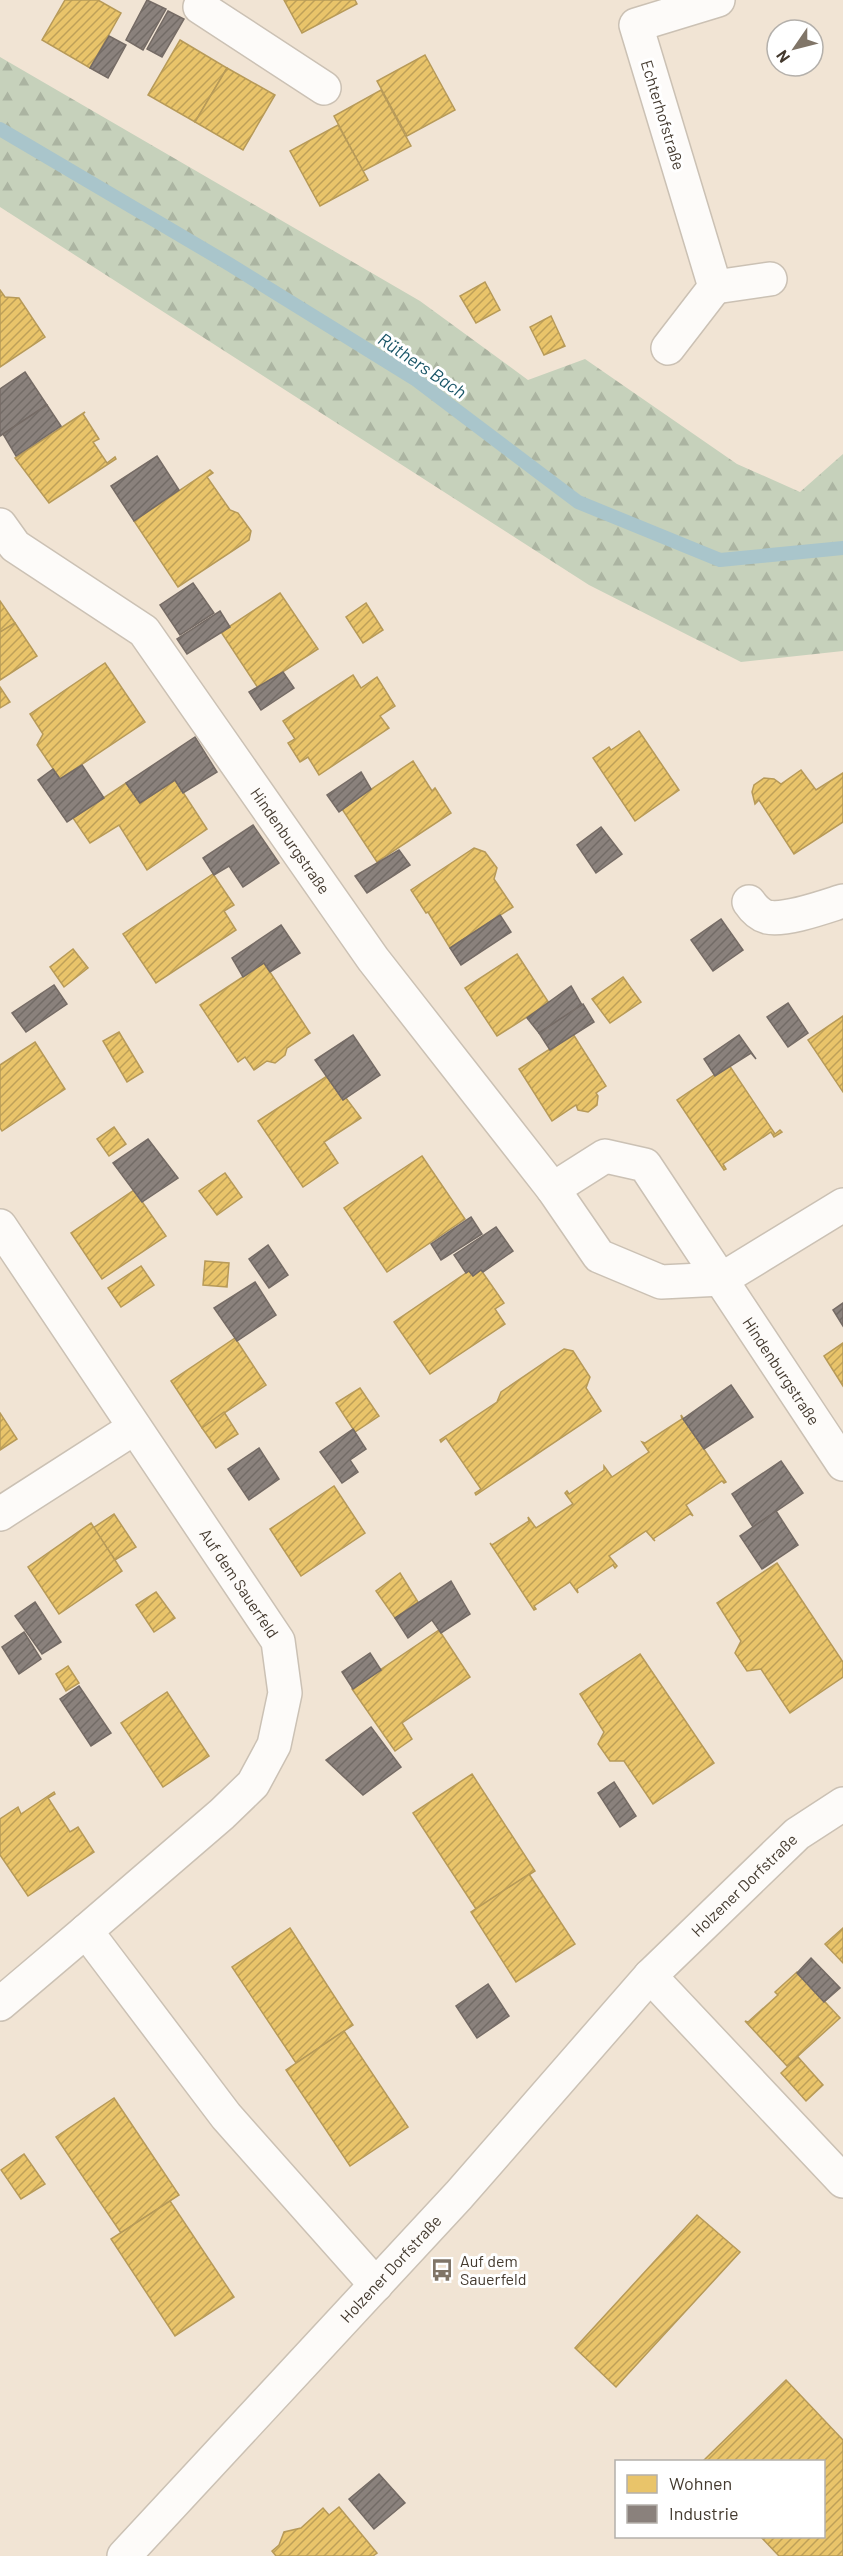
<svg xmlns="http://www.w3.org/2000/svg" width="843" height="2556" font-family="Barlow,sans-serif">
<style>
.forest{fill:url(#forest-firs)}
.homes{fill:url(#homes-hatch);stroke:#b79a58;stroke-width:1.5}
.industry{fill:url(#industry-hatch);stroke:#756b65;stroke-width:1.5}
.lines{fill:none;stroke-linecap:round;stroke-linejoin:round}
.stream{stroke:#a9c5cb;stroke-width:14}
.minor-casing{stroke:#cbc1b4;stroke-width:36}
.minor{stroke:#fdfbf9;stroke-width:33}
.labels{text-anchor:middle;stroke-width:6;stroke-linejoin:round;paint-order:stroke}
.street-label{font-size:16px;fill:#43392e;stroke:#fff}
.poi-label{font-size:16px;fill:#43392e;stroke:#fff;text-anchor:start}
.water-label{font-size:18px;font-style:italic;fill:#175466;stroke:#fff}
</style>
<defs>
<pattern id="forest-firs" width="22" height="20" patternUnits="userSpaceOnUse" patternTransform="scale(1.5)"><rect width="22" height="20" fill="#c6d1bb"/><path d="M5 1l3.5 6h-7zM16 11l3.5 6h-7z" fill="#abb4a1"/></pattern>
<pattern id="homes-hatch" width="6" height="6" patternUnits="userSpaceOnUse" patternTransform="scale(1.5)"><rect width="6" height="6" fill="#e9c46a"/><path d="M-1 1l2-2M0 6l6-6M5 7l2-2" fill="none" stroke="#bea058"/></pattern>
<pattern id="industry-hatch" width="6" height="6" patternUnits="userSpaceOnUse" patternTransform="scale(1.5)"><rect width="6" height="6" fill="#8a817c"/><path d="M-1 1l2-2M0 6l6-6M5 7l2-2" fill="none" stroke="#726b66"/></pattern>
</defs>
<rect width="100%" height="100%" fill="#f1e4d4"/>
<path class="forest" d="M0,57L420,301L528,380L585,359L737,464L800,492L843,454V651L741,662L589,585L0,207Z"/>
<g class="homes">
<path d="M65,0H98L121,13L90,68L42,40Z"/>
<path d="M284,0H355L357,4L302,33Z"/>
<path d="M180,40L227,68L195,122L148,95Z"/>
<path d="M425,55L455,110L407,136L377,81Z"/>
<path d="M227,68L275,95L243,150L195,122Z"/>
<path d="M381,90L411,146L363,171L334,116Z"/>
<path d="M338,125L368,180L320,206L290,151Z"/>
<path d="M485,282L500,310L476,323L460,296Z"/>
<path d="M0,290L5,297L19,298L45,337L0,367Z"/>
<path d="M551,316L565,346L544,355L530,327Z"/>
<path d="M85,412L83,414L99,439L93,442L107,463L115,457L116,459L49,503L15,458Z"/>
<path d="M210,470L213,473L207,477L230,510L238,513L251,531L249,540L178,587L134,521Z"/>
<path d="M280,593L318,649L258,688L221,632Z"/>
<path d="M0,601L15,623L0,632Z"/>
<path d="M366,603L383,630L363,643L346,617Z"/>
<path d="M15,623L37,656L0,680V632Z"/>
<path d="M105,663L145,722L60,779L37,745L43,734L30,714Z"/>
<path d="M353,675L361,688L377,677L395,706L380,716L389,728L319,775L308,757L300,762L288,743L295,739L283,721Z"/>
<path d="M0,687L10,702L0,708Z"/>
<path d="M639,731L679,790L635,821L593,758L609,747L611,750Z"/>
<path d="M413,761L432,791L435,788L451,813L377,862L342,809Z"/>
<path d="M801,770L816,790L843,773V822L794,854L759,800L755,804L752,792L754,785L764,778L774,779L781,784Z"/>
<path d="M175,780L207,829L147,870L119,825L90,843L73,818L126,783L140,803Z"/>
<path d="M474,848L485,852L497,868L494,879L513,907L450,948L428,912L426,913L411,890Z"/>
<path d="M213,874L234,905L224,911L236,930L156,983L123,934Z"/>
<path d="M73,949L88,968L64,987L50,967Z"/>
<path d="M517,954L549,1003L497,1036L465,988Z"/>
<path d="M264,963L310,1033L287,1048L285,1055L275,1063L267,1061L254,1070L245,1057L238,1062L200,1005Z"/>
<path d="M623,977L641,1002L610,1023L592,999Z"/>
<path d="M843,1016V1092L808,1040Z"/>
<path d="M119,1032L143,1072L127,1082L103,1041Z"/>
<path d="M573,1034L606,1086L596,1093L598,1096L597,1105L588,1112L578,1110L576,1105L552,1121L519,1069Z"/>
<path d="M35,1042L65,1089L2,1131L0,1128V1065Z"/>
<path d="M729,1065L775,1134L780,1130L782,1132L774,1137L771,1132L723,1164L726,1169L724,1170L677,1100Z"/>
<path d="M327,1076L343,1100L346,1098L361,1118L324,1142L338,1163L303,1187L258,1121Z"/>
<path d="M114,1127L126,1144L109,1156L97,1139Z"/>
<path d="M422,1156L465,1219L387,1272L344,1208Z"/>
<path d="M225,1173L242,1197L217,1215L199,1191Z"/>
<path d="M134,1190L166,1236L102,1279L71,1233Z"/>
<path d="M205,1261L229,1263L227,1287L203,1285Z"/>
<path d="M141,1266L154,1285L121,1307L108,1288Z"/>
<path d="M481,1270L504,1303L495,1309L505,1324L430,1374L394,1322L469,1271L473,1276Z"/>
<path d="M235,1338L266,1385L202,1428L171,1381Z"/>
<path d="M843,1343V1386L824,1356Z"/>
<path d="M564,1349L573,1351L590,1377L586,1388L601,1411L476,1495L475,1493L481,1489L446,1438L441,1442L440,1440L497,1402L501,1392Z"/>
<path d="M360,1388L379,1416L355,1432L336,1403Z"/>
<path d="M224,1412L238,1434L216,1448L202,1428Z"/>
<path d="M0,1413L17,1439L0,1450Z"/>
<path d="M681,1415L726,1482L724,1483L722,1481L686,1505L693,1516L690,1514L653,1539L655,1541L646,1531L609,1556L617,1566L615,1568L613,1565L577,1589L578,1593L570,1582L534,1606L536,1609L534,1610L490,1543L492,1545L529,1521L528,1517L536,1528L573,1504L565,1493L567,1491L569,1494L604,1470V1466L612,1477L649,1452L642,1442L645,1443L682,1419Z"/>
<path d="M334,1486L365,1533L301,1576L270,1529Z"/>
<path d="M114,1514L136,1547L115,1560L93,1528Z"/>
<path d="M91,1523L122,1571L59,1614L28,1567Z"/>
<path d="M777,1563L843,1662V1677L790,1713L761,1669L747,1671L735,1653L741,1641L717,1603Z"/>
<path d="M400,1573L418,1602L395,1618L376,1591Z"/>
<path d="M156,1592L175,1618L154,1632L136,1605Z"/>
<path d="M439,1630L470,1677L402,1723L412,1739L395,1751L352,1689Z"/>
<path d="M640,1654L714,1763L653,1804L624,1761H610L598,1744L604,1732L580,1694Z"/>
<path d="M68,1666L79,1683L66,1691L56,1674Z"/>
<path d="M167,1692L209,1756L163,1787L121,1723Z"/>
<path d="M472,1774L535,1871L476,1909L413,1813Z"/>
<path d="M54,1792L55,1794L48,1798L70,1832L78,1827L94,1852L28,1896L0,1855V1819L18,1807L21,1814Z"/>
<path d="M529,1874L575,1944L516,1982L471,1912Z"/>
<path d="M290,1928L353,2025L296,2063L232,1967Z"/>
<path d="M843,1928V1963L825,1944Z"/>
<path d="M797,1972L840,2018L787,2066L745,2021L748,2022L778,1995L775,1992Z"/>
<path d="M344,2031L408,2127L350,2166L286,2070Z"/>
<path d="M798,2057L823,2085L806,2101L781,2073Z"/>
<path d="M114,2098L179,2195L121,2233L56,2137Z"/>
<path d="M24,2154L45,2184L21,2199L1,2170Z"/>
<path d="M170,2201L234,2297L175,2336L111,2239Z"/>
<path d="M697,2215L740,2252L616,2387L575,2348Z"/>
<path d="M786,2380L843,2440V2556H779L760,2536H824V2462H702Z"/>
<path d="M339,2507L377,2553L373,2556H276L272,2551L279,2545L284,2532L301,2528L323,2508L329,2515Z"/>
</g>
<g class="industry">
<path d="M147,0L166,9L143,50L126,40Z"/>
<path d="M168,11L184,19L162,57L147,49Z"/>
<path d="M109,36L126,45L108,78L90,68Z"/>
<path d="M25,372L47,405L0,436V389Z"/>
<path d="M47,405L61,426L16,456L3,434Z"/>
<path d="M157,456L179,490L134,521L111,486Z"/>
<path d="M193,583L214,613L180,635L160,605Z"/>
<path d="M220,611L230,627L187,654L177,639Z"/>
<path d="M283,672L294,688L261,710L249,692Z"/>
<path d="M195,737L217,772L183,793L175,780L140,803L126,783Z"/>
<path d="M82,765L104,798L67,822L38,780L53,769L60,779Z"/>
<path d="M361,772L371,789L339,812L327,795Z"/>
<path d="M253,825L279,863L243,887L229,866L214,875L203,858Z"/>
<path d="M601,827L622,854L596,873L577,845Z"/>
<path d="M399,850L410,865L367,893L355,876Z"/>
<path d="M500,915L511,932L461,965L450,948Z"/>
<path d="M721,919L743,950L713,971L691,940Z"/>
<path d="M281,925L300,953L270,972L264,963L243,977L232,958Z"/>
<path d="M54,985L67,1004L26,1032L12,1013Z"/>
<path d="M571,986L582,1005L539,1033L527,1018Z"/>
<path d="M788,1003L808,1033L788,1047L767,1017Z"/>
<path d="M583,1004L594,1022L550,1050L539,1033Z"/>
<path d="M353,1035L380,1075L343,1100L315,1060Z"/>
<path d="M739,1035L756,1059L751,1053L715,1076L704,1059Z"/>
<path d="M148,1139L178,1178L142,1202L113,1163Z"/>
<path d="M471,1217L482,1234L441,1260L431,1244Z"/>
<path d="M496,1227L513,1251L483,1272L481,1270L473,1276L469,1271L466,1273L454,1255Z"/>
<path d="M268,1245L288,1275L269,1288L249,1259Z"/>
<path d="M255,1282L276,1315L237,1341L214,1308Z"/>
<path d="M843,1303V1326L833,1310Z"/>
<path d="M731,1385L753,1417L704,1449L683,1419Z"/>
<path d="M353,1429L366,1449L350,1460L358,1472L342,1483L320,1452Z"/>
<path d="M259,1448L279,1479L249,1500L228,1469Z"/>
<path d="M781,1461L803,1493L753,1527L732,1494Z"/>
<path d="M776,1511L798,1545L762,1569L740,1536Z"/>
<path d="M451,1581L470,1614L441,1633L432,1620L408,1638L395,1618Z"/>
<path d="M35,1602L61,1642L42,1654L15,1616Z"/>
<path d="M24,1632L41,1659L19,1674L2,1647Z"/>
<path d="M370,1653L381,1670L353,1689L342,1672Z"/>
<path d="M79,1686L111,1733L91,1746L60,1699Z"/>
<path d="M371,1727L401,1767L363,1795L326,1760Z"/>
<path d="M614,1782L636,1816L620,1827L598,1793Z"/>
<path d="M811,1958L840,1988L824,2002L797,1973Z"/>
<path d="M488,1984L509,2016L477,2038L456,2006Z"/>
<path d="M379,2474L405,2503L374,2529L349,2499Z"/>
</g>
<g class="lines">
<path class="stream" d="M0,129L229,264L415,379L578,502L720,560L843,548"/>
<g class="minor-casing">
<g id="minor">
<path d="M200,7L324,88"/>
<path d="M715,287L770,279"/>
<path d="M668,348L715,287L636,25L718,0"/>
<path id="s1" d="M0,525L15,546L144,631L373,959L553,1189L605,1156L645,1165L843,1464"/>
<path d="M749,902C753,908 760,915 767,917C786,921 824,907 843,901"/>
<path d="M553,1189L599,1256L661,1282L722,1279L843,1205"/>
<path id="s2" d="M0,1226L278,1641L285,1693L274,1745L253,1784L222,1814L86,1931L226,2116L376,2285"/>
<path d="M0,1514L134,1428"/>
<path d="M650,1976L843,2181"/>
<path d="M0,2004L86,1931"/>
<path id="s3" d="M124,2556L459,2195L650,1976L797,1834L843,1804"/>
</g>
</g>
<use href="#minor" class="minor"/>
</g>
<defs>
<g id="bus-bare" transform="scale(1.8)"><path d="M-5-6H5V4H4V6H2V4H-2V6H-4V4H-5ZM-3.5-4V0h7V-4ZM-3.5 1.2v1.5H-2V1.2ZM2 1.2v1.5H3.5V1.2Z" fill="#807568" stroke="#fff" stroke-width="2.5" paint-order="stroke"/></g>
</defs>
<g fill-rule="evenodd">
<use href="#bus-bare" x="442" y="2270"/>
</g>
<g class="labels">
<g class="street-label">
<text transform="translate(663 115) rotate(73)" y="6">Echterhofstraße</text>
<text dy="6" stroke="none"><textPath href="#s1" startOffset="436">Hindenburgstraße</textPath></text>
<text dy="6" stroke="none"><textPath href="#s1" startOffset="1222">Hindenburgstraße</textPath></text>
<text dy="6" stroke="none"><textPath href="#s2" startOffset="430">Auf dem Sauerfeld</textPath></text>
<text dy="6" stroke="none"><textPath href="#s3" startOffset="914">Holzener Dorfstraße</textPath></text>
<text dy="6" stroke="none"><textPath href="#s3" startOffset="392">Holzener Dorfstraße</textPath></text>
</g>
<g class="poi-label">
<text x="460" y="2267">Auf dem<tspan x="460" dy="18">Sauerfeld</tspan></text>
</g>
<g class="water-label">
<text transform="translate(422 366) rotate(34)" y="6">Rüthers Bach</text>
</g>
</g>
<rect x="615" y="2460" width="210" height="78" fill="#ffffff" stroke="#b4b0ab" stroke-width="1.5"/>
<rect x="627" y="2475" width="30" height="18" fill="#e9c46a" stroke="#b4b0ab" stroke-width="1.5"/>
<text x="669" y="2490" font-size="18" fill="#43392e">Wohnen</text>
<rect x="627" y="2505" width="30" height="18" fill="#8a817c" stroke="#b4b0ab" stroke-width="1.5"/>
<text x="669" y="2520" font-size="18" fill="#43392e">Industrie</text>
<g transform="translate(795 48) rotate(235)"><circle r="28" fill="#ffffff" stroke="#b4b0ab" stroke-width="1.5"/>
<path d="M0-4.5L10 22L0 15L-10 22Z" fill="#807568"/>
<text y="-9" font-size="16" font-weight="bold" text-anchor="middle" fill="#43392e">N</text>
</g>
</svg>
